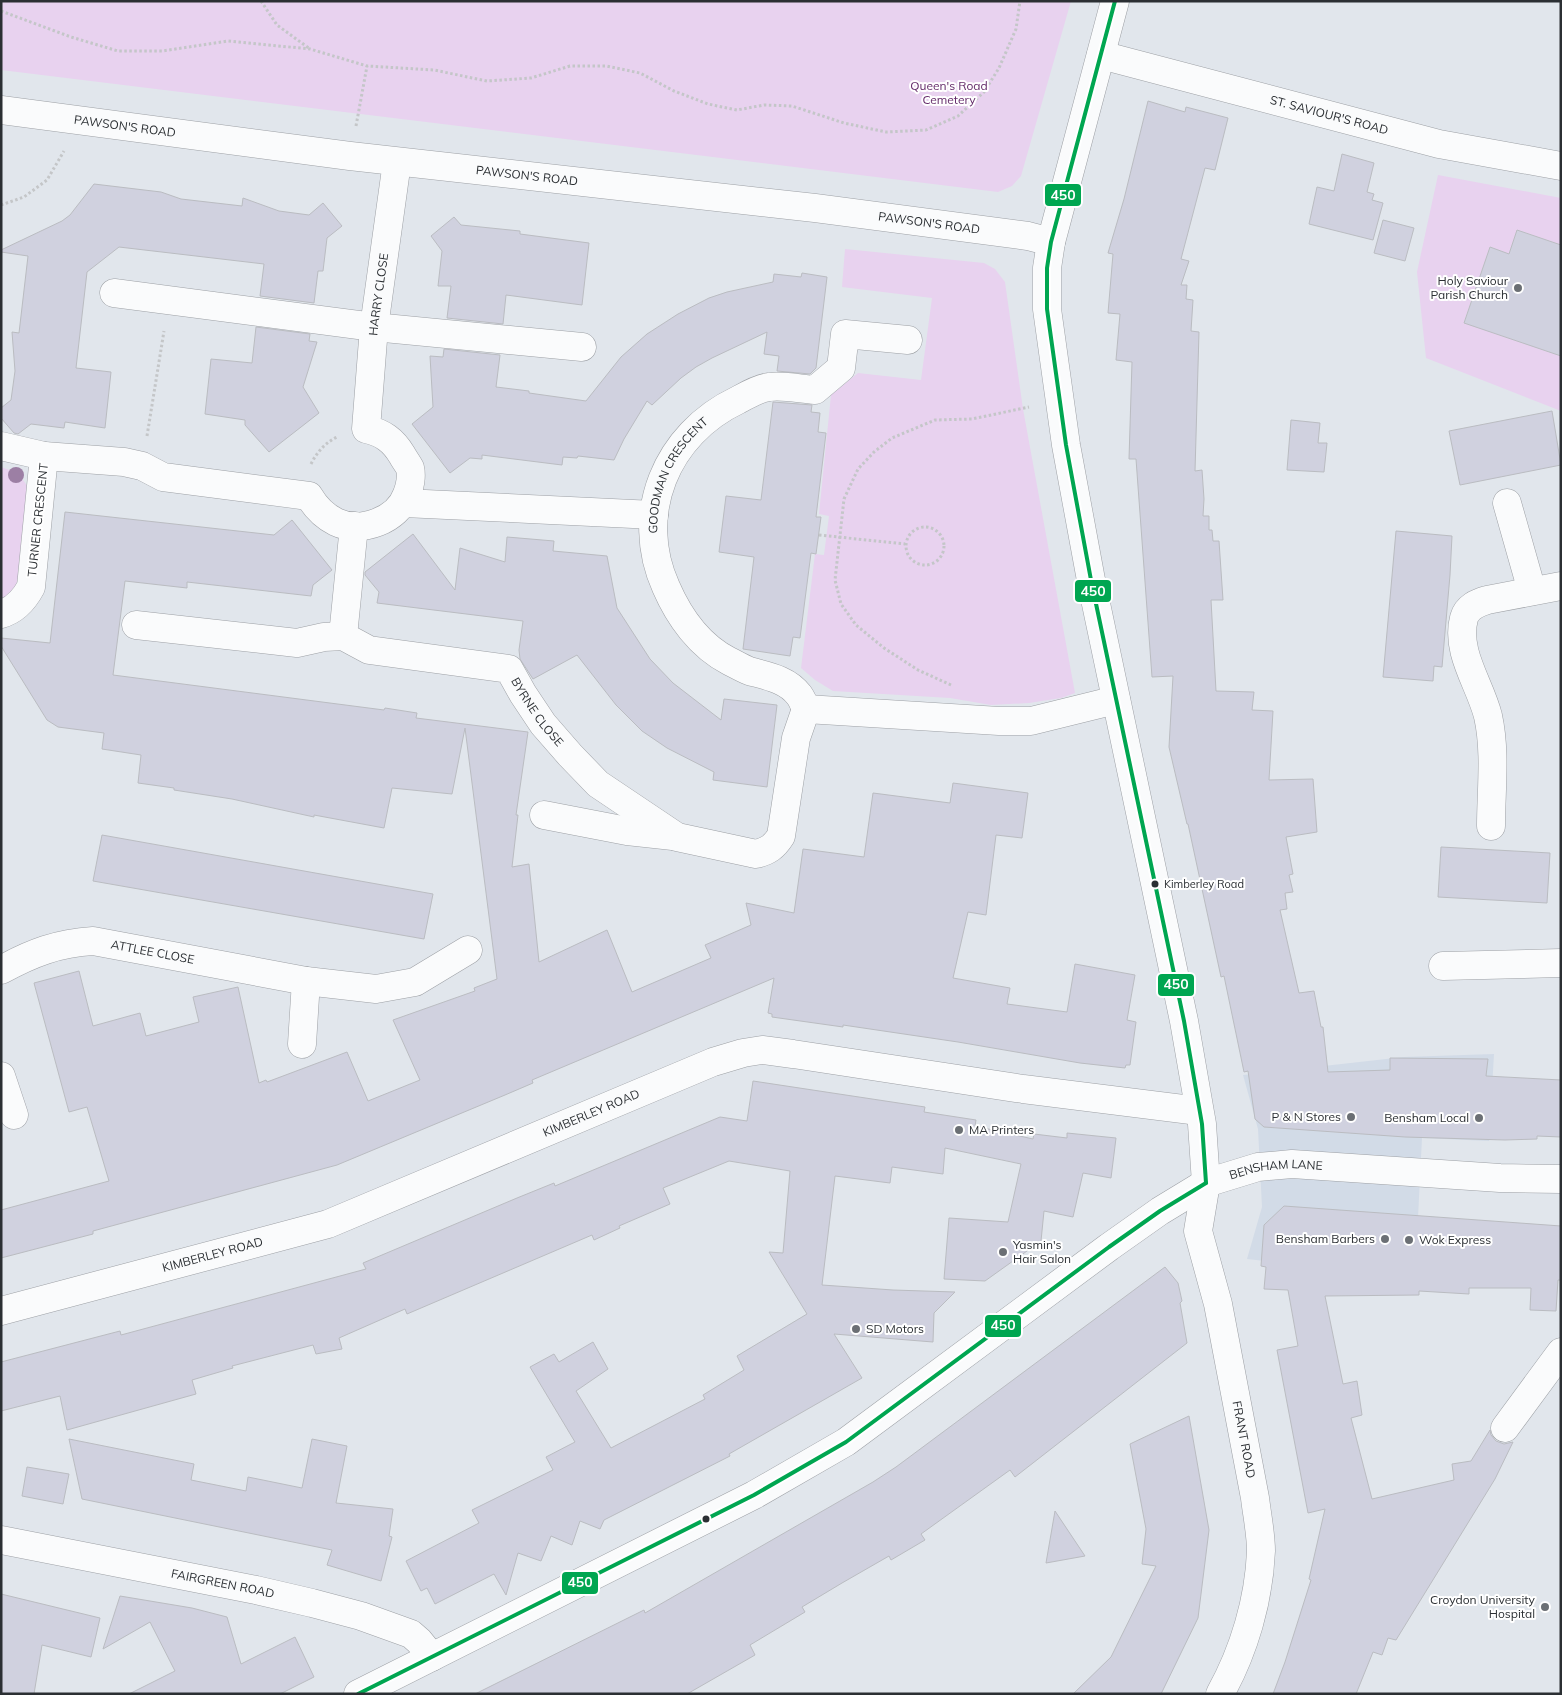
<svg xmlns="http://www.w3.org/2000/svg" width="1562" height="1695" font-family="Mulish,sans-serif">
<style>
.built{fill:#d2dbe7}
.green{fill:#e8d2ef}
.building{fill:#d0d1df;stroke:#babcc1}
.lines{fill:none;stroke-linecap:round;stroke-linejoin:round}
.minor-casing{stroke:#9da0a5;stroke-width:29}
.path{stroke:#c4c6c8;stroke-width:3;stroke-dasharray:2.5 2.5;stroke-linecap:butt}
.minor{stroke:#fafbfc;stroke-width:28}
.bus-1-casing{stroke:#fff;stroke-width:8}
.bus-1{stroke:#00a651;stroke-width:4}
.tree{fill:#9c7fa4}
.poi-dot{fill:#6b6f74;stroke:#fff;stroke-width:2}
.bus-dot{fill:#2b2f33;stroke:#fff;stroke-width:2}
.labels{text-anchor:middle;stroke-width:4;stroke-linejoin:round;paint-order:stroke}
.bus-label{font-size:11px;fill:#2b2f33;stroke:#fff;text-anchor:start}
.park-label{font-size:12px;fill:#632a69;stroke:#fff}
.street-label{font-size:12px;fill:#2b2f33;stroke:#fff}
.poi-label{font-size:12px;fill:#2b2f33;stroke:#fff;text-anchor:end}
.line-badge{stroke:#fff;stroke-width:2}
.badge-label{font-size:14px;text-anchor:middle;font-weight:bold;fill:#fff}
</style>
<rect width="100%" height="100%" fill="#e1e6ec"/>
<path class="built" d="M1494,1054L1489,1141L1422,1138L1415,1277L1247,1259L1262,1207L1258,1129L1243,1075L1404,1057Z"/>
<g class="green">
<path d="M1,1H1071L1021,176L1012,186L998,192L1,70Z"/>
<path d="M1438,175L1561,198V245L1517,230L1509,254L1490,247L1464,322L1561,356V411L1426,358L1417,272Z"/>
<path d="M845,249L984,263L995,269L1005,282L1023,409L1075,693L1061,698L1029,703L991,705L950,698L833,691L815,680L801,668L815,554L824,555L829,516L819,514L831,395L858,373L921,380L932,298L842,287Z"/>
<path d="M1,467L18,473L28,487L22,587L1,602Z"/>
</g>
<g class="building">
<path d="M1148,101L1185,112L1186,107L1228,118L1215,170L1205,168L1181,259L1189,261L1181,285H1187L1186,299L1193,300L1191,331L1199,332L1195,471L1202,470L1204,499L1203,516H1209V530H1212L1213,541H1219L1223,600H1211L1216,691L1254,692L1252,710L1273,711L1269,780L1313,779L1317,832L1286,837L1293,874L1289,875L1293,892L1285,893L1287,909L1280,910L1299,993L1314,991L1321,1027H1323L1328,1072L1390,1070V1058L1488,1059L1486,1076L1561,1080V1137L1537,1136V1139L1505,1140L1405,1137L1264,1127L1255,1119L1248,1071L1244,1072L1224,976L1221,977L1188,824H1187L1169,747L1173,676L1152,677L1136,459H1129L1132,362L1116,360L1120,314L1108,313L1113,254L1108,253L1124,199Z"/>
<path d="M1342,154L1374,163L1367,192L1374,194L1372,200L1383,203L1373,240L1309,224L1317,187L1334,191Z"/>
<path d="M94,184L161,192L181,199L242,206L243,198L279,211L309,215L323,203L342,226L327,238L323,271H318L314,303L260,296L264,264L119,247L87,272L76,368L111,372L105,428L65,422L64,428L31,424L18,434L14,433L1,418V408L11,400L15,371L12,332L19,333L28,256L1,252V250L62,221L70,215Z"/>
<path d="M454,217L461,225L520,231V234L589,243L582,305L506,295L503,324L447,318L451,286H438L442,251L431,236Z"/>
<path d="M1383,220L1414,228L1405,261L1374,253Z"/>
<path d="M1517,230L1561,245V356L1464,323L1490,247L1509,254Z"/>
<path d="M802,273L827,277L816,368L810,374L777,371L779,356L764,354L767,332L712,358L696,367L681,378L652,405L647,401L624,439L614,460L578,456L577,458L563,457L562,465L482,455V459L470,458L450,473L412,424L433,407L430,356L443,357L444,349L500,355L496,387L529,391V393L586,401L621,357L647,334L678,314L709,298L727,292L773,282L774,274L801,277Z"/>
<path d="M256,327L310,334L309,341L317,342L303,387L319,413L269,452L245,425V420L205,414L211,359L252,363Z"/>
<path d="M773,402L812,405L811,412L820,413L818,432L826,433L816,517H821L816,554L811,553L800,638L793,637L790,656L743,649L754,557L719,552L726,496L761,500Z"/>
<path d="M1552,411L1561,465L1460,485L1449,431Z"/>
<path d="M1291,420L1320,423L1318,443H1327L1324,472L1287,470Z"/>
<path d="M65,512L274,535L292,520L332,570L313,585L311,596L187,582V588L125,581L113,675L384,710L385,708L417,713L416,718L528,732L516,815H518L512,867L529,864L539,962L607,930L632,992L711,958L705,945L751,925L746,903L794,913L803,849L864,857L873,793L950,803L953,783L1028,793L1022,838L996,835L986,915L968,912L953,978L1010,988L1007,1004L1067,1012L1075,964L1135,975L1127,1020L1136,1022L1130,1065H1126L1125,1068L1080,1063L958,1042L843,1025V1027L772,1017V1014L768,1013L774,978L532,1080L533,1083L505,1095L337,1165L93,1231V1234L1,1258V1210L109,1181L87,1107L69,1112L34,983L79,971L93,1026L140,1013L146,1036L199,1022L193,997L238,987L259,1083L266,1080L267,1082L347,1052L368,1101L420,1080L393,1020L475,991L474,988L497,979L465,728L452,794L392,788L384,828L314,815V817L232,799L174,790V788L138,783L141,755L102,749L104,733L58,727L47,720L1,646V638L50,643Z"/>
<path d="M1396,531L1452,536L1450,575L1442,667L1434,666L1433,681L1383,677Z"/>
<path d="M413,534L455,590L460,548L505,562L507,537L554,541L553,551L607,556L617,608L650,659L673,683L721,720L724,699L777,705L767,787L713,780L714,772L667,748L642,731L616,705L577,655L533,679L520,659L519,650L523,621L377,603L379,592L365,575V572Z"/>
<path d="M102,835L433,894L424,939L93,881Z"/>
<path d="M1441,847L1550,853L1547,903L1438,897Z"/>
<path d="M753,1081L925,1107L924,1112L976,1120L975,1126L1033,1139L1034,1134L1067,1138V1133L1116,1138L1111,1178L1083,1173L1073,1217L1044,1211L1041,1241L985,1281L944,1279L949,1218L1008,1222L1021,1164L945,1148L943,1174L892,1167L890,1183L835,1176L822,1285L893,1290L955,1292L934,1313L933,1342L834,1334L862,1378L729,1454L730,1456L604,1520L600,1529L580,1521L572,1545L551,1536L541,1561L518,1553L506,1595L494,1574L435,1604L427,1588L421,1591L406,1561L479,1523L472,1510L553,1470L546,1457L575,1442L530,1367L554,1354L559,1362L593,1342L608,1369L576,1391L611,1448L705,1399L703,1395L744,1370L737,1356L807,1314L769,1252L783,1253L790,1171L729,1161L663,1188L670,1204L619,1226L620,1228L594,1240L592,1235L407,1314L405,1309L339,1338L342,1349L316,1354L313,1345L232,1366L233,1368L192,1380L196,1394L67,1430L60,1396L1,1411V1362L120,1331L121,1335L366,1269L363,1263L517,1198L554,1183L555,1186L720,1117L747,1121Z"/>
<path d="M1284,1206L1561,1226V1280H1558L1556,1311L1530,1310L1531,1288H1469V1294L1419,1291V1295L1325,1296L1343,1384L1357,1381L1362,1415L1351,1418L1372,1499L1454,1480L1452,1464L1471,1461L1490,1430L1491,1435L1496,1441L1504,1444L1513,1442L1495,1479L1396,1640L1388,1638L1382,1655L1373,1652L1356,1694H1273L1285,1662L1311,1580L1309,1579L1325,1509L1308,1513L1277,1350L1298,1346L1288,1290L1264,1289L1266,1267L1261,1266L1264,1225Z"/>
<path d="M1165,1267L1178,1283L1182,1301L1180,1303L1187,1343L1015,1477L1010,1470L921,1534L925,1540L891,1560L889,1556L842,1583L802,1607L805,1612L750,1645L755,1655L687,1694H475L644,1610L645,1613L873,1482L896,1467Z"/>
<path d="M1189,1416L1209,1530L1198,1618L1161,1694H1073L1111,1657L1156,1566L1142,1564L1146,1529L1130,1444Z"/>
<path d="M69,1439L194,1464L191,1480L246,1491L248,1477L302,1488L312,1439L347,1446L336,1503L393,1509L389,1536L392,1537L381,1581L327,1565L332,1550L82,1499Z"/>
<path d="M27,1467L69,1474L63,1504L22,1496Z"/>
<path d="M1055,1511L1085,1556L1046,1563Z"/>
<path d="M1,1594L100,1618L91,1657L42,1645L34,1694H1Z"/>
<path d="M120,1596L192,1608L227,1617L241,1664L295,1637L314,1677L280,1694H129L175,1671L150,1622L103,1649Z"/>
</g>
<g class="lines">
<g class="minor-casing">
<g id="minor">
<path id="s1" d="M1115,1L1051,242L1047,268V309L1066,445L1091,580L1184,1021L1202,1124L1206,1183L1198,1231L1218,1304L1255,1498C1257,1515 1261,1534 1261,1551C1259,1600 1244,1651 1220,1694"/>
<path id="s2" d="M1101,55L1439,144L1561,166"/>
<path id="s3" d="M1,110L350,156L815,208L1028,236L1051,242"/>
<path d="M114,293L374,327L582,347"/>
<path d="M1,446L44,456L31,587C24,600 15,610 1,614"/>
<path id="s4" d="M44,456L124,462L142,466L163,477L309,496C316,508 324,516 336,522C361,534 398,520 407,494C410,487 412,476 410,468C408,464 404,459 402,455C393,440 383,433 366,429L374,327L397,162"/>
<path d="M404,503L654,515"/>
<path d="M1507,503L1532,591"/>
<path id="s5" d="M136,625L297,643L324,637L343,636L369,650L509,669L523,694L543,724L570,755L598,784L677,837L756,854C768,851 774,847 781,836L796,738L806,709"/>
<path d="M343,636L354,526"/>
<path id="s6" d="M806,709C804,704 802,699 799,695C787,679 767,676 749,671C742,668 735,664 729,661C700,646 679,617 666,587C633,514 666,434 738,400C747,395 759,388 769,387C784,385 800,389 815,390L841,368L845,334L908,340"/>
<path d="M806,709L999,721H1031L1116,700"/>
<path d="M544,815L627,831L673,836"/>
<path d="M1491,826C1491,791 1496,752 1488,716C1480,684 1455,652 1464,618C1467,607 1477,603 1487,600L1561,586"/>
<path d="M1443,966L1561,963"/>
<path id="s7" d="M1,970C32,953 58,943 93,941L306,981L376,989L415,982L468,950"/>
<path d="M302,1044L306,981"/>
<path d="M1,1076L14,1115"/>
<path id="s8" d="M1,1311L328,1224L713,1062L743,1053L762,1050L793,1054L1023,1089L1199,1111"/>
<path d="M1505,1428L1561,1352"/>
<path id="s9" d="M1,1540L256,1590L312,1603L361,1616L411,1634L419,1641L432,1657"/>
<path id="s10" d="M358,1694L754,1495L846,1442L1109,1247L1160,1211L1206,1183L1258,1167L1292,1164L1500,1178L1561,1179"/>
</g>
</g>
<g class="path">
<path d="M261,1L277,25L310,49"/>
<path d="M1,11L71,37L118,51H162L228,41L310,49L367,66L434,70L487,81L531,78L570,66H606L640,73L674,91L708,104L737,110L764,105L792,106L844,123L886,132L926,130L958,116L984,92L999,68L1016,29L1020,1"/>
<path d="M356,126L367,66"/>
<path d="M1,205L24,197L47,180L64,151"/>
<path d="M147,436L164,331"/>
<path d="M311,464C317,452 325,443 337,437"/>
<circle cx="925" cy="546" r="19"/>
<path d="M819,535L905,544"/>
<path d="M951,685L918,670L884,648L856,625L841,604L835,580L844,499L858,469L874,452L892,438L935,420L972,419L1029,407"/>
</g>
<use href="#minor" class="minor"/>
<g class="bus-1-casing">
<g id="bus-1">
<path d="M1115,1L1051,242L1047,268V309L1066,445L1091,580L1184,1021L1202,1124L1206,1183"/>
<path d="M358,1694L754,1495L846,1442L1109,1247L1160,1211L1206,1183"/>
</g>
</g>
<use href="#bus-1" class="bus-1"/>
</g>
<circle class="tree" cx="16" cy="475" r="8"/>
<g class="poi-dot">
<circle cx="1518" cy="288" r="5"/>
<circle cx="1351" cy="1117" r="5"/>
<circle cx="1479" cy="1118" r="5"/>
<circle cx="959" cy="1130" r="5"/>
<circle cx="1385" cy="1239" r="5"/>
<circle cx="1409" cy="1240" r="5"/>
<circle cx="1003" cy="1252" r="5"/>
<circle cx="856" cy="1329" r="5"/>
<circle cx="1545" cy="1607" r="5"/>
</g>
<g class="bus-dot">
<circle cx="1155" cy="884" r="4.5"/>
<circle cx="706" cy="1519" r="4.5"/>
</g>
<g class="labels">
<g class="bus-label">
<text x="1164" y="888">Kimberley Road</text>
</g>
<g class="park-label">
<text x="949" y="90">Queen's Road<tspan x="949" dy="14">Cemetery</tspan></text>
</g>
<g class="street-label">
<text dy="4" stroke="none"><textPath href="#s2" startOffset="236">ST. SAVIOUR'S ROAD</textPath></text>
<text dy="4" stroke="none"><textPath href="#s3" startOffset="125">PAWSON'S ROAD</textPath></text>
<text dy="4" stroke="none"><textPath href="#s3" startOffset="530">PAWSON'S ROAD</textPath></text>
<text dy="4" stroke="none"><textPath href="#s3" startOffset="935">PAWSON'S ROAD</textPath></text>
<text dy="4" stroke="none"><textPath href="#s4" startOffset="615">HARRY CLOSE</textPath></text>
<text dy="4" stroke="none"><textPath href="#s6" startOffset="314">GOODMAN CRESCENT</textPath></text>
<text transform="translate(38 520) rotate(-84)" y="4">TURNER CRESCENT</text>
<text dy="4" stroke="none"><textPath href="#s5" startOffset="431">BYRNE CLOSE</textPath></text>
<text dy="4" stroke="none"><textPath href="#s7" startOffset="158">ATTLEE CLOSE</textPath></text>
<text dy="4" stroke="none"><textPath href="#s8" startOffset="624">KIMBERLEY ROAD</textPath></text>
<text dy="4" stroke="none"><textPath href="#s10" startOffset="1065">BENSHAM LANE</textPath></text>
<text dy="4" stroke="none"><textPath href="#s8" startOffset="219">KIMBERLEY ROAD</textPath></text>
<text dy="4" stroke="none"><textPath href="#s1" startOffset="1468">FRANT ROAD</textPath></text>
<text dy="4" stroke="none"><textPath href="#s9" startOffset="226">FAIRGREEN ROAD</textPath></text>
</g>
<g class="poi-label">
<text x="1508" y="285">Holy Saviour<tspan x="1508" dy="14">Parish Church</tspan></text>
<text x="1341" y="1121">P &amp; N Stores</text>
<text x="1469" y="1122">Bensham Local</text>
<text x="969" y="1134" text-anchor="start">MA Printers</text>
<text x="1375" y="1243">Bensham Barbers</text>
<text x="1419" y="1244" text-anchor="start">Wok Express</text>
<text x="1013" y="1249" text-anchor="start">Yasmin's<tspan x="1013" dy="14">Hair Salon</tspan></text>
<text x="866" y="1333" text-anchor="start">SD Motors</text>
<text x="1535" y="1604">Croydon University<tspan x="1535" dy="14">Hospital</tspan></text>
</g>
</g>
<g class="line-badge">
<rect x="1044" y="183" width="38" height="24" rx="5" fill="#00a651"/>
<rect x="1074" y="579" width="38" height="24" rx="5" fill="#00a651"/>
<rect x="1157" y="973" width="38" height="24" rx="5" fill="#00a651"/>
<rect x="984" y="1314" width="38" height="24" rx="5" fill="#00a651"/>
<rect x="561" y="1571" width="38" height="24" rx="5" fill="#00a651"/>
</g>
<g class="badge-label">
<text x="1063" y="200">450</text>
<text x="1093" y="596">450</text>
<text x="1176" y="989">450</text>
<text x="1003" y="1330">450</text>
<text x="580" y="1587">450</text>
</g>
<rect width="1562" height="1695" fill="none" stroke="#2b2f33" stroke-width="5"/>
</svg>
